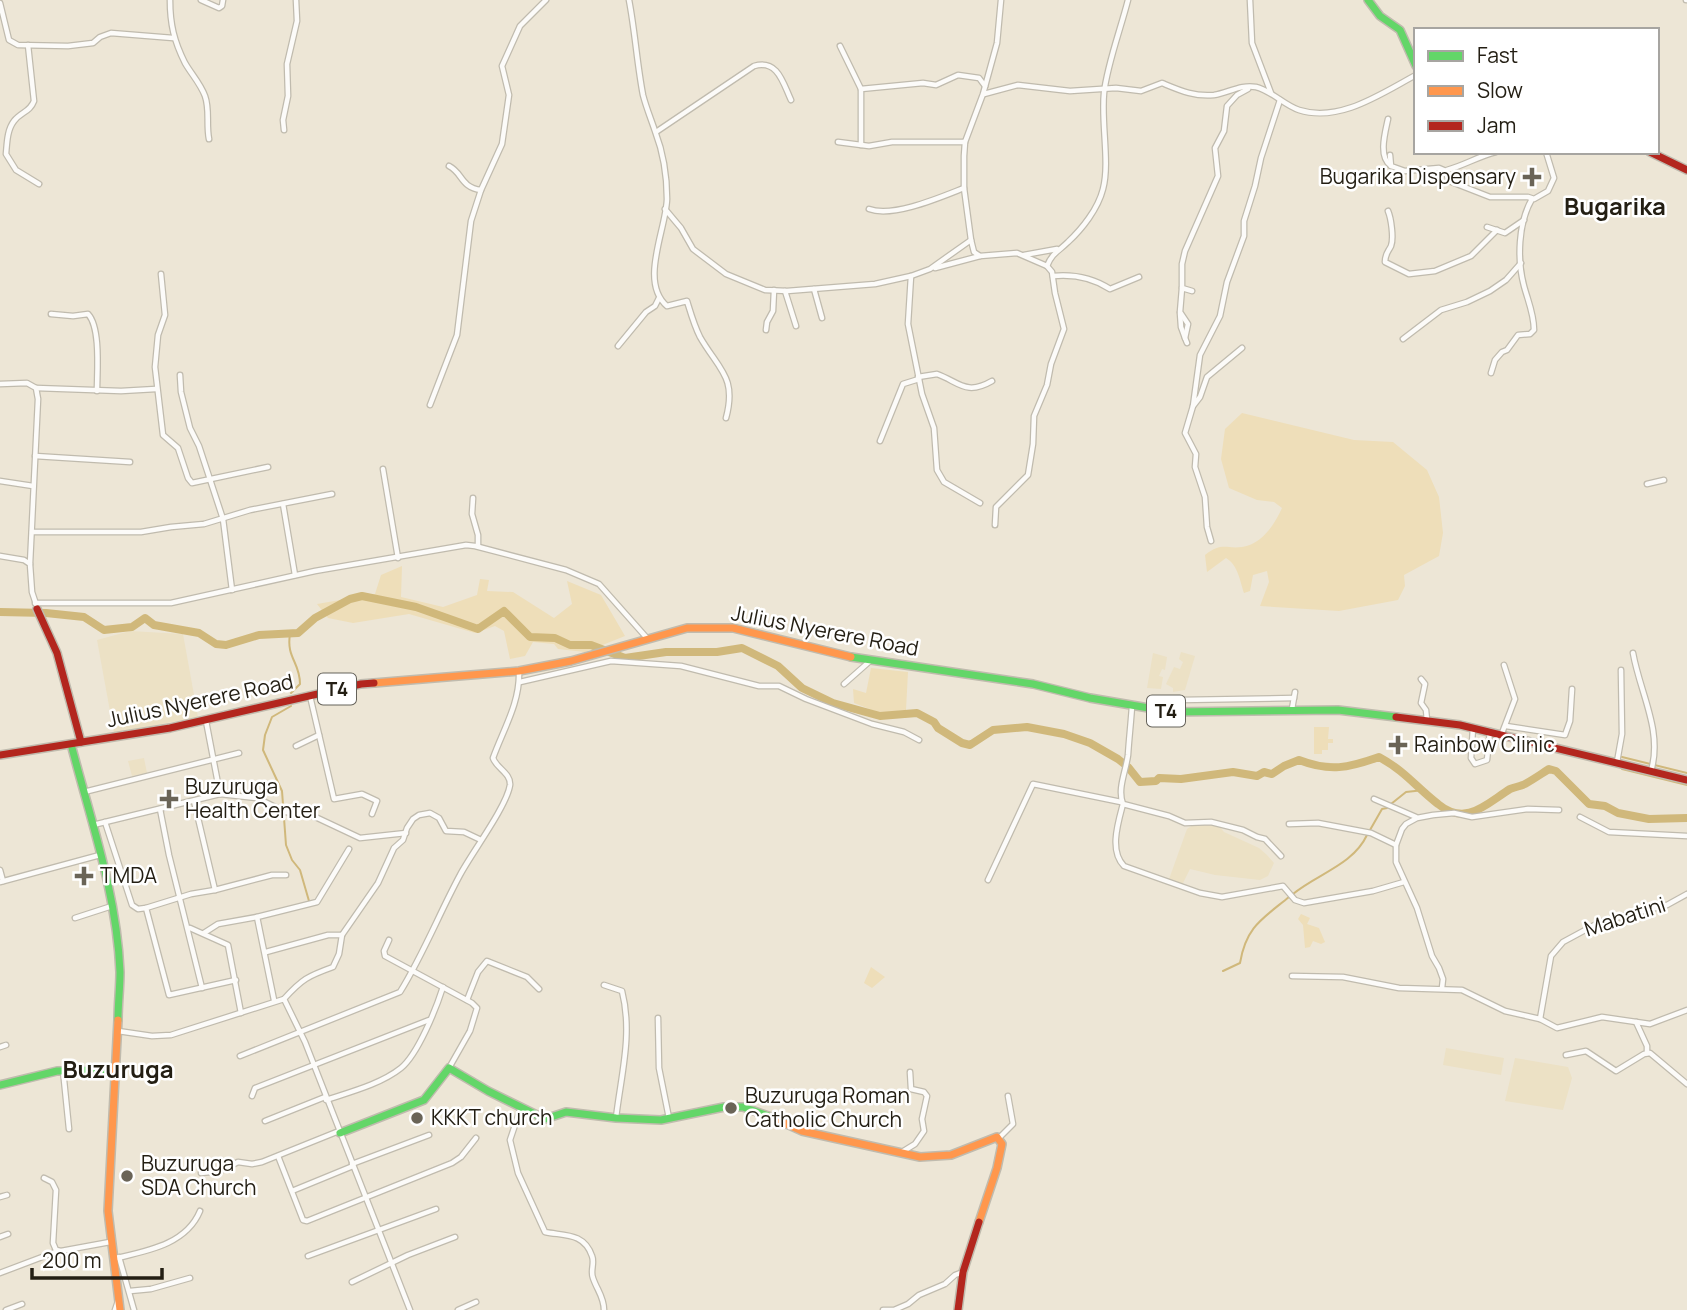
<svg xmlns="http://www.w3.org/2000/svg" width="1687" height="1310" font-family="Manrope,sans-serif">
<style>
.built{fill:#ece1c5}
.green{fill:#eedeb9}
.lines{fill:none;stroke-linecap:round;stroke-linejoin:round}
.stream{stroke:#d0b87b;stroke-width:2}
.river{stroke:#d0b87b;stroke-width:8}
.street-casing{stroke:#c0bbae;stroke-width:7}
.fast-casing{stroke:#c0bbae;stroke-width:10}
.slow-casing{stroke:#c0bbae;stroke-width:10}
.jam-casing{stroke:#c0bbae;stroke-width:10}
.street{stroke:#fcfbf9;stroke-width:4.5}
.fast{stroke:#63d668;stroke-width:7}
.slow{stroke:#ff974d;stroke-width:7}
.jam{stroke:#b3261e;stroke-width:7}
.poi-dot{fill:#6a6457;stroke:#fff;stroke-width:2.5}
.labels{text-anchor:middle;stroke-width:5;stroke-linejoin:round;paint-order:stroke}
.shield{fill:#fff;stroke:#65625a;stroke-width:2}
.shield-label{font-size:19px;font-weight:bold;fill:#231e13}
.poi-label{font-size:21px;fill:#231e13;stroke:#fff;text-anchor:start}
.street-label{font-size:21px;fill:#231e13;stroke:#fff}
.quarter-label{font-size:24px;font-weight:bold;fill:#231e13;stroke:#fff}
</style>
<rect width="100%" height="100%" fill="#ede6d6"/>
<g class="built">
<path d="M130,631L183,634L198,717L114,733L97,640Z"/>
<path d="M1181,652L1195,656L1185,690L1173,692V688L1166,684L1174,667L1180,669L1183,662L1179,659Z"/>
<path d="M1153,653L1167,657L1165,670L1162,669L1159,676L1163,677L1161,689L1147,688Z"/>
<path d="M144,758L147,773L132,776L128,761Z"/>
<path d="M1199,821L1219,826L1224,832L1259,848L1267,855L1274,863L1268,876L1260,880L1215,875L1190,869L1182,885L1168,882L1187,829Z"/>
<path d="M1446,1048L1504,1058L1501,1075L1443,1065Z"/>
<path d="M1515,1058L1568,1067L1572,1078L1563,1110L1505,1101Z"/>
</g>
<g class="green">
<path d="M1242,413L1354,440L1393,442L1427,470L1439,497L1443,533L1439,556L1404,575L1405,586L1398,600L1339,611L1260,606L1269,582L1267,571L1253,575L1250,591L1244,593C1240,581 1238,565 1226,558L1207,572L1205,555C1222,542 1225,549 1242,547C1262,544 1275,524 1282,508L1274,502L1257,500L1229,488L1221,459L1225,429Z"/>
<path d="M402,566L401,597L443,607L477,595L480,579L489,580L487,591L513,592L554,618L572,604L567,581L601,595L625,636L585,652L558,649L554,644L533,642L525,656L510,659L504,631L495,626L475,633L409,614L353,623L328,618L317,604L375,594L381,575Z"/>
<path d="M871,668L908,672L906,710L880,713L854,703L853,689L866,693Z"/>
<path d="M1314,727H1329L1328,739H1333V743H1328V750H1322V754H1314Z"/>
<path d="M1301,914L1310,918L1307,924L1319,928L1325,942L1321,944L1313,941L1310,947L1305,948L1303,925L1298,919Z"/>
<path d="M871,967L885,977L872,988L864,983Z"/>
</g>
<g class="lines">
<g class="stream">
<path d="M290,634C286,658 300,662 300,684L291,693"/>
<path d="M291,706L272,717L265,735L263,750L282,791L286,845L292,860L300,870L309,901"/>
<path d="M1622,757L1687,773"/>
<path d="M1622,769L1687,785"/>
<path d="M1391,804L1406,792L1424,790"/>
<path d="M1370,830L1382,809L1387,808"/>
<path d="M1293,894C1317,874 1353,865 1367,835"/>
<path d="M1223,971L1240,963C1246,927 1262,919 1289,897"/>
</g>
<path class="river" d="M0,612L46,613L84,617L104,630L132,627L145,618L154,625L199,633L216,644L226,645L259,635L298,633L315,618L350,599L362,596L416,607L478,629L504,611L530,637L555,638L570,645H591L625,658L666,652H717L742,648L778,666L802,688L833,703L880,716L917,713L934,722L938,728L962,743L970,745L993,730L1027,727L1064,734L1090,743L1118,759L1128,767L1140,782L1156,781L1159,778L1181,779L1233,772L1257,776L1264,772L1272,774L1284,766L1299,760C1330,772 1348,768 1379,757C1405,771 1416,787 1438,804C1466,827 1486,804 1510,789C1515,787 1521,786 1525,784C1534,779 1541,774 1549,769L1556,771L1589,804L1605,806L1618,813L1649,819L1687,818"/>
<g class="street-casing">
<g id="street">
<path d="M170,0C170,24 174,41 185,63C192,75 200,83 205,96C210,110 206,124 209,139"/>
<path d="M201,0L219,8L222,6L223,0"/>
<path d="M629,0C635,31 637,64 643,95C646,107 651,119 655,131C663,152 667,177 667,199C666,230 639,282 667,306L687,301C691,314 694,325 700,337C719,370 737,377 726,418"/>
<path d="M1250,0L1252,43L1271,93"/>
<path d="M1686,0H1687"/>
<path d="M0,3L9,40L18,45L68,46L93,43L100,37L111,33L173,38"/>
<path d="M28,45L34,101C30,112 21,112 14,121C7,130 7,143 6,154L16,170L39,184"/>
<path d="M840,46L861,89V145"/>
<path d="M861,89L923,83L936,85L958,75L979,78L985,86"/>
<path d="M984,94L1018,85L1070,91L1116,88L1141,91L1162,83C1179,90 1194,97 1214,95C1228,93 1241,84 1256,87C1272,91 1284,105 1299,110C1340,123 1382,93 1416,75"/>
<path d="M1388,119C1385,133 1378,157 1391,166"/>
<path d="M284,130L283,120L288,96L287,64L297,21L296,0"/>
<path d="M656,132L754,66C778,59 783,83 791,100"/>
<path d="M838,142L869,146L892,142H965"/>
<path d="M1496,152C1479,156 1465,165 1447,170L1446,173L1449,181L1490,197H1528L1534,199L1548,191L1554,178L1546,152"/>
<path d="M1390,155L1391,166L1405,171L1439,168L1446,171"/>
<path d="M449,166C463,173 460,187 481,190"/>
<path d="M665,209L681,228L693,249L726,274L765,290L787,291L875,284L911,276L930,269L971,240"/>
<path d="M869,209C893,218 941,197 964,188"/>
<path d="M1388,211C1391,218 1394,238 1391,246C1388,252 1385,254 1385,262L1409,274L1435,271L1471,256L1497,230"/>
<path d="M1487,227L1505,233L1524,220"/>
<path d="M1024,255L1057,249"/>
<path d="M1047,266C1052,253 1059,251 1068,242C1082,229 1098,209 1103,189C1110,163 1101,123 1104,93C1107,65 1121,28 1128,0"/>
<path d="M935,268L980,256"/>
<path d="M161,274L165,315L158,335L155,367L163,435L178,448L188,478L192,483L268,467"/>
<path d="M911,276L908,324L922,394L934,428L937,470L944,482L980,503"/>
<path d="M1053,276C1074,274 1093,278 1110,289L1139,277"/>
<path d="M1182,288L1180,312L1188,324L1185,338L1187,343"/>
<path d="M814,289L822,318"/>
<path d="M785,291L796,326"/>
<path d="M1192,291L1182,288V264L1185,251L1218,176L1215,148L1224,131L1227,106L1237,95L1248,89"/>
<path d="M1180,313L1181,327L1185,338"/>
<path d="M51,314L73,316L88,314C101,328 97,372 97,391"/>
<path d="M766,330L767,322L773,311L774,290"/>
<path d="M1403,339L1441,310L1467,302L1490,291L1506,280L1521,263"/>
<path d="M618,346L646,312L655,306L659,298"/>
<path d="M1491,373L1495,360L1502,352L1507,350L1518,335L1530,334L1534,330C1534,314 1528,301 1524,286C1517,260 1518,223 1532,199"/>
<path d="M180,375L181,392L190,428L199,446L223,519L232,590"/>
<path d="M918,377L937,374C959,382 966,396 992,381"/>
<path d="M0,384L27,383L36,388L38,399L30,564"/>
<path d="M36,388L121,391L156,389"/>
<path d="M430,405L457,335L471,221L481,190L502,144L509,95L502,66L520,26L546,0"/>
<path d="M1193,406L1200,355L1220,316L1227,282L1244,236V221L1255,186L1261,158L1280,100"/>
<path d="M880,441L903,384L919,379"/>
<path d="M35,456L130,462"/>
<path d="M383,469L398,558"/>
<path d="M0,481L33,486"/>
<path d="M1647,484L1664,480"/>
<path d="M473,498L472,514L478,535V546"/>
<path d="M283,504L295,575"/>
<path d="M995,525L996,507L1028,475L1033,444L1034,416L1047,385L1051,364L1064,329L1055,293L1052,272L1047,266L1017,253L980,256L974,252L971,240L964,188V156L965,142L983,94L997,43L1001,0"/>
<path d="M32,532H141L171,527L204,524L250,510L332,494"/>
<path d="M1211,541L1207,527L1205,497L1195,467L1196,454L1185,433L1193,406L1200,397L1207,377L1242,348"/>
<path d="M0,556L24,560L30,564L32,592L36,604"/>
<path d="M35,603H171L315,571L466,545L475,546L566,570L599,584L646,637"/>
<path d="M1633,653C1640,693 1663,731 1651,771"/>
<path d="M1421,679L1425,684L1421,703L1426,710L1427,720"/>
<path d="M520,682L611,661L681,666L759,686H779L806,699L872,724L904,732L919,740"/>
<path d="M844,684L870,661"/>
<path d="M310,696L334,799L362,794L377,801L372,814"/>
<path d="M1132,706C1131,722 1129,739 1128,755C1126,771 1117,789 1123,804L1169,816L1185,823L1211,822L1243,830L1257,837L1265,839L1281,856"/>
<path d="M1292,709L1295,692"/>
<path d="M1173,711L1180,700L1294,698"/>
<path d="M206,721L220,794"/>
<path d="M1506,726L1565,735L1570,721L1572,689"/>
<path d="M1473,728L1471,758L1475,764L1487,760L1490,731"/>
<path d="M1502,733L1515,699L1504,665"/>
<path d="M296,746L319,735"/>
<path d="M1617,762L1622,734L1621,670"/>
<path d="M84,792L239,753"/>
<path d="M1374,799L1416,817"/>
<path d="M194,801L215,890L191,894L146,908L169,995L236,980"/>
<path d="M1123,804C1118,823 1109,851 1124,866L1200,893L1222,897L1283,886L1295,900L1304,903L1373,891L1404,882"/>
<path d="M160,809L169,855L202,988"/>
<path d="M1580,817L1609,832L1687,836"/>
<path d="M105,822L132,905L138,909L146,908"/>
<path d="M1289,824L1318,823L1371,833L1396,845"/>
<path d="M93,825L220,794L257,798L285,812L309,814L360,838L406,833"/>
<path d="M0,870L3,881"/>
<path d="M988,880L1033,784L1121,802"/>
<path d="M0,882L100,855"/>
<path d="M215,890L272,875H286"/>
<path d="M75,918L112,906"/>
<path d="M190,928L228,945L241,1013"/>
<path d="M204,933L218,924L257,917"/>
<path d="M389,940L384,951L385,956L472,1003L477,1008L470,1031L449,1068"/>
<path d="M266,952L328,935H342"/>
<path d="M1292,976L1343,977L1399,988L1462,990L1505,1011L1540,1019L1557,1028L1602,1017L1650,1024L1687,1010"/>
<path d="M604,985L622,991C633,1034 621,1075 616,1118"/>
<path d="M1442,988L1443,979L1439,968L1432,956L1417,908L1396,862V845L1402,829L1406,824L1417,818L1433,815L1454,813L1472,817L1528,809L1559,810"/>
<path d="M284,999C302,979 308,976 333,967L339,954L342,935L378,883L394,848L403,840L407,828L413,819L419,815L430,813L439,818L446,831L464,832L481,840"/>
<path d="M274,1000L257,917L317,902L349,849"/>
<path d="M467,1000L478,972L487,961L527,977L539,989"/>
<path d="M658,1018L659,1068L669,1118"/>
<path d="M1540,1019L1551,956L1563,942L1600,922L1667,905L1687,894"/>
<path d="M1636,1022L1647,1046V1053"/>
<path d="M118,1031L152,1036L171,1035L284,999L305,1042L410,1310"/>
<path d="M0,1047L6,1045"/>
<path d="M1566,1055L1586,1051L1616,1071L1644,1054L1650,1053L1687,1084"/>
<path d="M240,1056L400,992C423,955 439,914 460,875C471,854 507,806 510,785C511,773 496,768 493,758C503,730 520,703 519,672"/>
<path d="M63,1070L69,1129"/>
<path d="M252,1096L255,1088L429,1020"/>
<path d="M326,1100C350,1092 381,1084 401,1068C418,1054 436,1009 443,987"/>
<path d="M521,1107L510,1140L518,1173L545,1232C563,1236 584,1232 592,1256C595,1263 590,1271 593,1278C597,1290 604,1297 604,1310"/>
<path d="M265,1121L325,1097"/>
<path d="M999,1138L1013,1124L1008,1096"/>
<path d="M902,1152L915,1144L924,1131L922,1119L927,1096L924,1092L911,1089L910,1072"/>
<path d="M278,1156L303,1220L307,1221L452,1163L461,1157L476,1138"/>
<path d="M352,1164L429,1135"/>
<path d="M201,1173L220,1171L238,1162L252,1164L262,1162L339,1131"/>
<path d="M44,1178L52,1182L56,1190L53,1243L56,1250L61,1251L110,1242"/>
<path d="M292,1191L353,1166"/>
<path d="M0,1197L7,1195"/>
<path d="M0,1237L8,1234"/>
<path d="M308,1256L436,1209"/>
<path d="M119,1257L134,1310"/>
<path d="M113,1259C146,1251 186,1245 200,1211"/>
<path d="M0,1273L58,1251"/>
<path d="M352,1282L408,1255L455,1237"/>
<path d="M130,1291L151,1289L190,1278"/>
<path d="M6,1310L22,1304"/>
<path d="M115,1310L118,1301"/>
<path d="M458,1310L476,1302"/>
<path d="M883,1310H894L908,1304L919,1295L945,1284L955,1275L963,1272"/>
</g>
</g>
<g class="fast-casing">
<g id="fast">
<path d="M1368,0L1380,16L1400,30L1416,66"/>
<path d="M851,657L1033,684L1090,698L1172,712L1338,710L1396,717"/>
<path d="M71,744C90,818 117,894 120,972C120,988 118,1004 118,1020"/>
<path d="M0,1085L57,1071L115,1070"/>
<path d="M340,1133L424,1100L449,1068L488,1091L545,1119L566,1112L616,1118L661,1120L724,1107H743L771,1117"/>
</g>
</g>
<g class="slow-casing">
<g id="slow">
<path d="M374,683L519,671L571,661L687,628H733L851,657"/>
<path d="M118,1020L108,1211L120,1310"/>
<path d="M771,1117L802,1131L920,1157L951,1155L997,1137L1002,1144L997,1168L979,1222"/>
</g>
</g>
<g class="jam-casing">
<g id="jam">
<path d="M1650,152L1687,170"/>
<path d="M37,609L57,653L81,742"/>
<path d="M1396,717L1460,725L1687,780"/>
<path d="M0,755L170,728L361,684L374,683"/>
<path d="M958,1310L963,1272L979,1222"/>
</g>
</g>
<use href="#street" class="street"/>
<use href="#fast" class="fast"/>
<use href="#slow" class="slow"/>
<use href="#jam" class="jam"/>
</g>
<g class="poi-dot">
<path d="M1528.5 166.5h7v7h7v7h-7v7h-7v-7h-7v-7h7z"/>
<path d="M1394.5 734.5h7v7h7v7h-7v7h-7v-7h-7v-7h7z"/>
<path d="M165.5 788.5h7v7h7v7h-7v7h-7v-7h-7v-7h7z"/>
<path d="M80.5 865.5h7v7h7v7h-7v7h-7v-7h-7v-7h7z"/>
<circle cx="731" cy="1108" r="7"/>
<circle cx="417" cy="1118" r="7"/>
<circle cx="127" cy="1176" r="7"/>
</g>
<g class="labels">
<g class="shield">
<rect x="318" y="673.5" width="38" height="31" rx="5"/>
<rect x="1147" y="695.5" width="38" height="31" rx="5"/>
</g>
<g class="shield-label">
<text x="337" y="696">T4</text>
<text x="1166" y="718">T4</text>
</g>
<g class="poi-label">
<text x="1516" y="184" text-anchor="end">Bugarika Dispensary</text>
<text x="1414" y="752">Rainbow Clinic</text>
<text x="185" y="794">Buzuruga<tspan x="185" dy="24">Health Center</tspan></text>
<text x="100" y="883">TMDA</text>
<text x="745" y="1103">Buzuruga Roman<tspan x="745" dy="24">Catholic Church</tspan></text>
<text x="431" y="1125">KKKT church</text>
<text x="141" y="1171">Buzuruga<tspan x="141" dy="24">SDA Church</tspan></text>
</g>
<g class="street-label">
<text transform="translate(825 631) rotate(11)" y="7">Julius Nyerere Road</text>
<text transform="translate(200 701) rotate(-12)" y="7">Julius Nyerere Road</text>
<text transform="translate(1625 917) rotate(-18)" y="7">Mabatini</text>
</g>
<g class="quarter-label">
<text x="1615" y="215">Bugarika</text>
<text x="118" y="1078">Buzuruga</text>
</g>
</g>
<rect x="1414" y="28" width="245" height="126" fill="#ffffff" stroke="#a7a5a1" stroke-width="2"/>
<rect x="1428" y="51" width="35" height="10" fill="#63d668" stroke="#a7a5a1" stroke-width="2"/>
<text x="1477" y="63" font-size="21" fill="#231e13">Fast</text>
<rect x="1428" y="86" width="35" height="10" fill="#ff974d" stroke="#a7a5a1" stroke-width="2"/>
<text x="1477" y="98" font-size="21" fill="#231e13">Slow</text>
<rect x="1428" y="121" width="35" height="10" fill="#b3261e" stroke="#a7a5a1" stroke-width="2"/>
<text x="1477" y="133" font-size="21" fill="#231e13">Jam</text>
<path d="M32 1268v10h130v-10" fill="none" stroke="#231e13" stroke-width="3.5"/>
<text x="42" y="1268" font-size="21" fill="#231e13" stroke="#ffffff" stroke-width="5" paint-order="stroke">200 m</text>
</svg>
